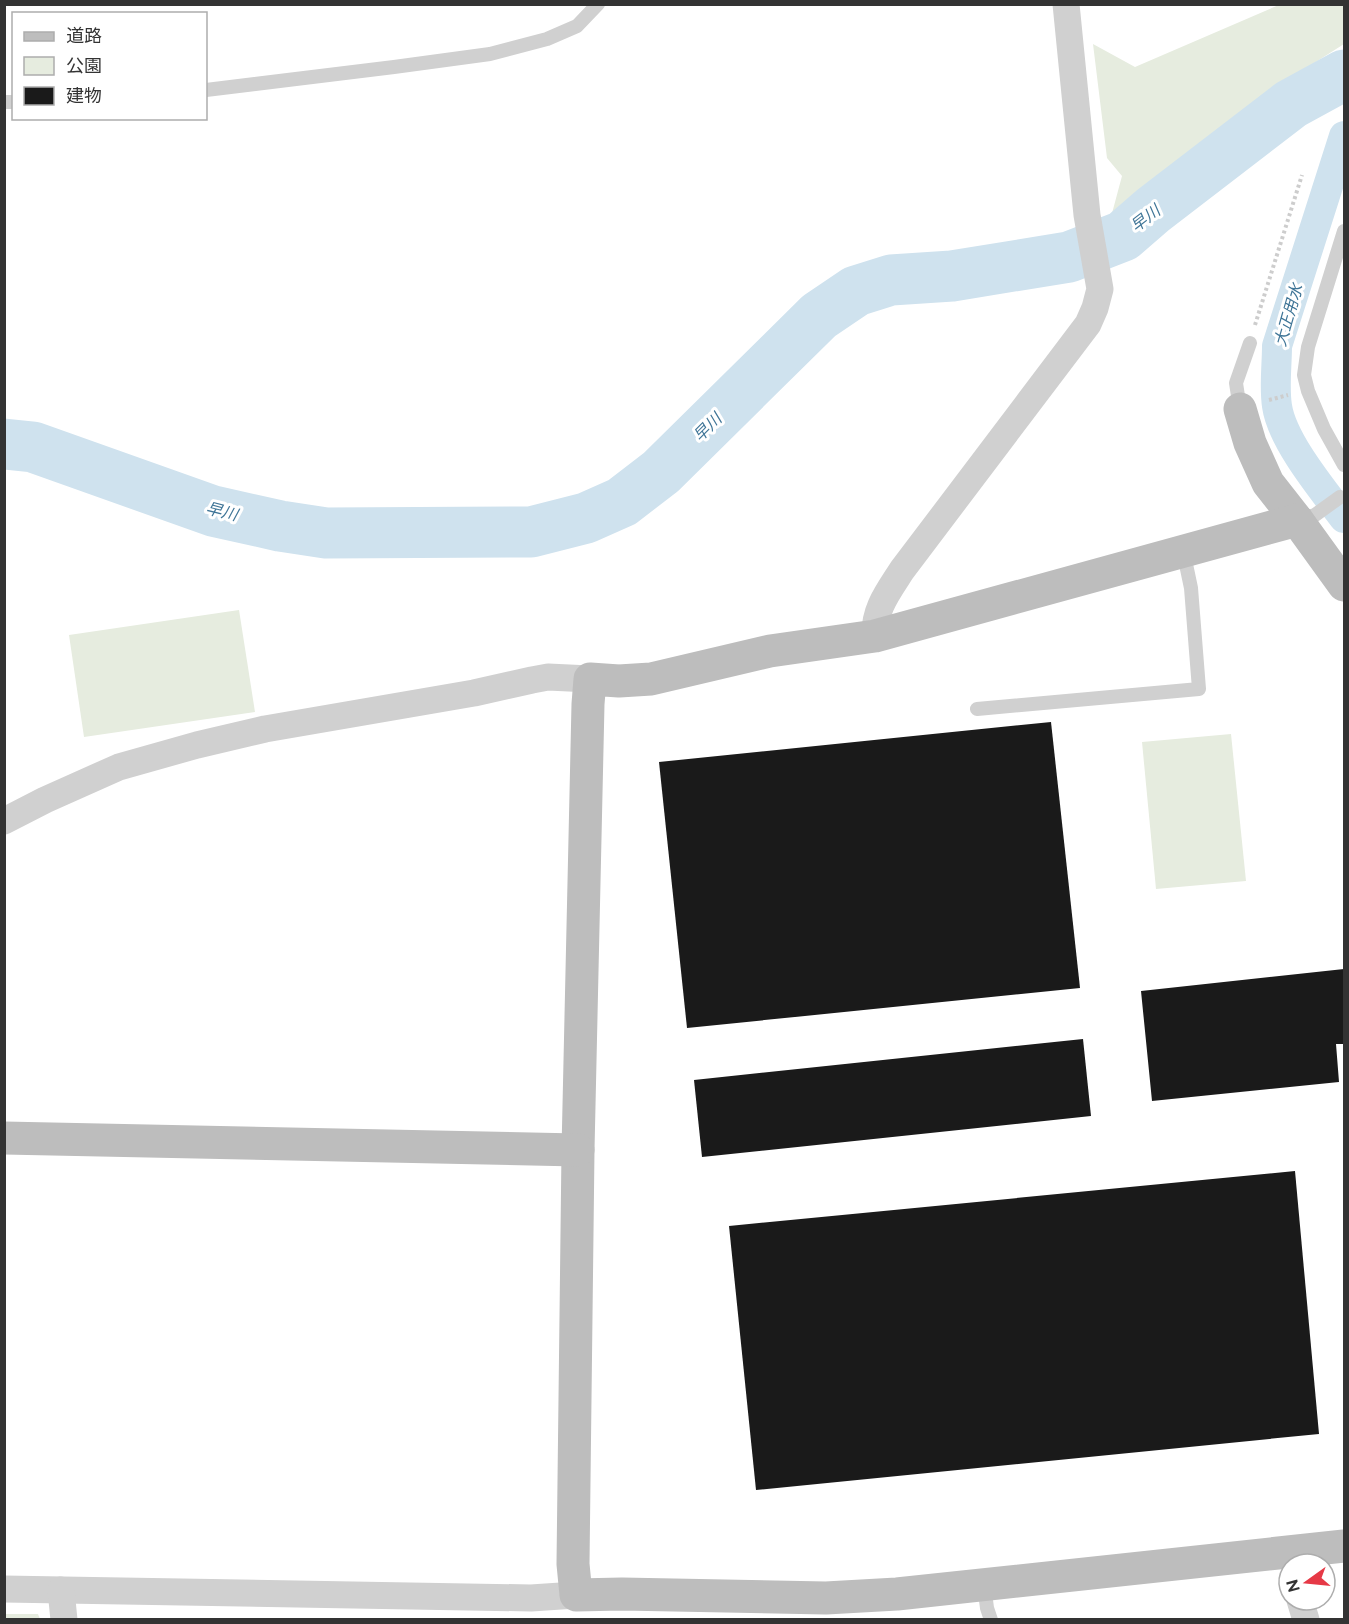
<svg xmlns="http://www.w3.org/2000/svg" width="1349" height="1624" font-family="Raleway,'Noto Sans JP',sans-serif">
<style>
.green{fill:#e6ecdf}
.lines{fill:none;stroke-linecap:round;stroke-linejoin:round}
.canal{stroke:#cfe2ee;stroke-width:30}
.river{stroke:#cfe2ee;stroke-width:51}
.building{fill:#1a1a1a}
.path{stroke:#cdcdcd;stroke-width:4;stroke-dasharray:3 3;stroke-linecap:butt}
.lane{stroke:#d0d0d0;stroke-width:14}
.street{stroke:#d0d0d0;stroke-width:27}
.secondary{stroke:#bdbdbd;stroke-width:33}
.labels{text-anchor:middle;stroke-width:6;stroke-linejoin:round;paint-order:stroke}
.water-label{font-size:16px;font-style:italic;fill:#3f7597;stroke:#fff}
</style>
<rect width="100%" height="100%" fill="#fff"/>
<g class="green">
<path d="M1281,4L1344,5V44L1278,86L1190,164L1150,194L1111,217L1122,176L1107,158L1093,44L1135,67Z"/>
<path d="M239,610L255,712L84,737L69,635Z"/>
<path d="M1231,734L1246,881L1156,889L1142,742Z"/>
<path d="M5,1614H38L40,1619H5Z"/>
</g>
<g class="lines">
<path class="canal" d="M1344,136L1277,346C1277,365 1274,387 1277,406C1282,441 1323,490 1344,518"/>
<path class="river" d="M4,444L33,447L213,511L280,526L326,533L531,532L586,518L622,502L661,472L819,316L856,291L891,280L952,276L1069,257L1123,236L1153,210L1291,104L1344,75"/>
</g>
<g class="building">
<path d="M1051,722L1080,988L687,1028L659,762Z"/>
<path d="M1344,969V1044H1336L1339,1082L1152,1101L1141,991Z"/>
<path d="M1083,1039L1091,1116L702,1157L694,1080Z"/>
<path d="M1295,1171L1319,1434L756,1490L729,1226Z"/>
</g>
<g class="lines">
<g class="path">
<path d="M1255,325L1302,175"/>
<path d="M1269,400L1288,395"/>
</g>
<g class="lane">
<path d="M206,90L394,67L490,54L547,39L577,26L598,4"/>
<path d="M4,102H14"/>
<path d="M1344,231L1308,347L1304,375L1308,391L1324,429L1344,465"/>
<path d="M1240,409L1236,383L1250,343"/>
<path d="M1297,520L1315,515L1340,497"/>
<path d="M977,709L1199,689L1191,588L1183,550"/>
<path d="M984,1585L987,1608L991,1620"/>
</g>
<g class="street">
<path d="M875,636C874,609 888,592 902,570L1088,324L1095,308L1100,289L1087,215L1066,4"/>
<path d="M4,821L45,800L119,767L197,745L265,729L474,693L532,680L548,677L590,679"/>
<path d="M4,1589L531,1598L576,1595"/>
<path d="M61,1590L64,1620"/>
<path d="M1300,1600L1306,1620"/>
</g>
<g class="secondary">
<path d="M1240,409L1250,443L1268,483L1297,520"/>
<path d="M1344,585L1297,520L875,636L770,651L651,679L619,681L590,679L588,704L578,1150L573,1564L576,1595L622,1594L826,1598L897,1594L1344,1546"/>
<path d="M4,1138L578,1150"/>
</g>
</g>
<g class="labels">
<g class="water-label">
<text transform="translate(1145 218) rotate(-38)" y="6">早川</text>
<text transform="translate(1288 315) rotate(-74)" y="6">大正用水</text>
<text transform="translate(707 427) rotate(-45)" y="6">早川</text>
<text transform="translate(222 511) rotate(14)" y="6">早川</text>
</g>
</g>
<rect width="1349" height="1624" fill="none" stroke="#333333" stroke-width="12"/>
<rect x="12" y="12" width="195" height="108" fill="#ffffff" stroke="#adadad" stroke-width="1.5"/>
<rect x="24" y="32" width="30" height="9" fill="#bdbdbd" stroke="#adadad" stroke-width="1.5"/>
<text x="66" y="42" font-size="18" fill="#333333">道路</text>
<rect x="24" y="57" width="30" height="18" fill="#e6ecdf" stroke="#adadad" stroke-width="1.5"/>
<text x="66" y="72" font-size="18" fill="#333333">公園</text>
<rect x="24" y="87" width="30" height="18" fill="#1a1a1a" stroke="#adadad" stroke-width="1.5"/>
<text x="66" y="102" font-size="18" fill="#333333">建物</text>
<g transform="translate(1307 1582) rotate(255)"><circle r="28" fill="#ffffff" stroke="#adadad" stroke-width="1.5"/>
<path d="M0-4.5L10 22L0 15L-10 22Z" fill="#e63946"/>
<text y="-9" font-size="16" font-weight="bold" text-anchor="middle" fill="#333333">N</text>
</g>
</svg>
